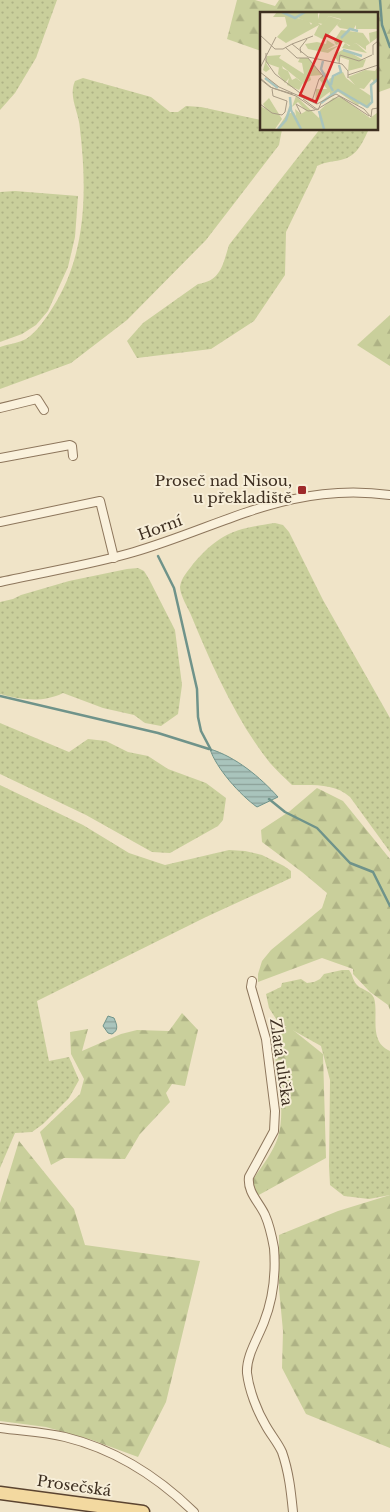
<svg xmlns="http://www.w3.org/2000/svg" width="390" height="1512" font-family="'Libre Baskerville',serif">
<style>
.grass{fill:url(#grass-dots)}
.forest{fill:url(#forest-firs)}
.water{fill:url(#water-rules);stroke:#6f938a}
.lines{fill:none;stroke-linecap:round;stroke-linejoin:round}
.stream{stroke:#6f938a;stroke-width:2.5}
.minor-casing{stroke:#8d765c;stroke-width:10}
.primary-casing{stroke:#5b4430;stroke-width:15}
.minor{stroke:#faf1dc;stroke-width:8}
.primary{stroke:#f3d9a0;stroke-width:12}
.poi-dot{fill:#9e2a2b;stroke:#f7eed8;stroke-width:2}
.labels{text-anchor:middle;stroke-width:4;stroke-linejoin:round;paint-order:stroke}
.poi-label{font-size:15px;fill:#3d2e20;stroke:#f7eed8;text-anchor:end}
.street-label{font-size:15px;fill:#3d2e20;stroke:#f7eed8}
.inset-river{fill:none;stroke:#a9c4bc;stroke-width:2.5}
.inset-road{fill:none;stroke:#a89b85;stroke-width:1}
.view{fill:#d62828;fill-opacity:0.15;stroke:#d62828;stroke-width:2.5}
.inset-edge{fill:none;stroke:#3d2e20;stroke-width:2.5}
</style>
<defs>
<pattern id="grass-dots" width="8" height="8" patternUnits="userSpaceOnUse" patternTransform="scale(1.25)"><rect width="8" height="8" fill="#c9cf9b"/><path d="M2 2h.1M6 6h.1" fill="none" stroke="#aeb285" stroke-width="1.8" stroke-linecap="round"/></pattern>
<pattern id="forest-firs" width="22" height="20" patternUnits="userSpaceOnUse" patternTransform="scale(1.25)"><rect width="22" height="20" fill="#c9cf9b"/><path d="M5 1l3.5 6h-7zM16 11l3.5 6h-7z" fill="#aeb285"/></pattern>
<pattern id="water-rules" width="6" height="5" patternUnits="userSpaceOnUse" patternTransform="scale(1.25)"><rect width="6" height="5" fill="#a9c4bc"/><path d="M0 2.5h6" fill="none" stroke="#8ba098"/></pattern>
</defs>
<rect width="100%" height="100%" fill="#f0e4c8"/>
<g class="grass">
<path d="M0,0H57L36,58L15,93L0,110Z"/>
<path d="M83,78L151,97L170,112H178L186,106L201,107L261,120V129H282L279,145L206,240L127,320L71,363L0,389V347C8,344 19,343 26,339C37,332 46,318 53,307C87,254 87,189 80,129C79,112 68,97 75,81Z"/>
<path d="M320,129H369C363,141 358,155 344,159C335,162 326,161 317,166L315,172L286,232L285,275L254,321L211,349L137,358L127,341L143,323L198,284C221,281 223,264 229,245Z"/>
<path d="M15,191L78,196L75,237L68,267L48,311L36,325L22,334L0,342V192Z"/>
<path d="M275,523L283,525L289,532L323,600L390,718V852L350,797C335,783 312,785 292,785C285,778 277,771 270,763C236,720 212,666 191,615C188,608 180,595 180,587C181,578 188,571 193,564C221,532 235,529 275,523Z"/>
<path d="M138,568L144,571L149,579L175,630L182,685L178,714L161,726L145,723L134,715L103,708L63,693C43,703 21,700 0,694V602L13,599L21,595L69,581L127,569Z"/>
<path d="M0,723L69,752L88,739L106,741L128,752L148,756L168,769L206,783L226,798L223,820L218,826L170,853L152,852L86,815L0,774Z"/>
<path d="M0,785L83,825L129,853L165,865L229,850L245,851L262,855L284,866L291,871V878L206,917L37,1001L49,1061L69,1057L79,1080L69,1098L43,1124L32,1132L15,1133L0,1168Z"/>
<path d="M342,970H349C353,975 353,982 358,986C363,990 371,991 374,998C379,1014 368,1042 390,1051V1195L369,1199L344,1196L330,1185L329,1166L330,1080L321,1046L278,1022L269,1008L266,994L281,987L282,983L301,979L307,983L314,982L320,979L324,974Z"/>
</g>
<g class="forest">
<path d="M237,0H255L275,6L279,0H390V88L379,92L376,91V14H261V51L227,39Z"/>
<path d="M390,315V366L357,345Z"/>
<path d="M317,788L343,801L390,859V1010L388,1005L370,992L353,974V969L322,958L258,982V974L262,961L271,950L322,908L327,893L302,872L262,842L261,830L290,811Z"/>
<path d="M182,1013L198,1030L185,1086L172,1084L166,1093L170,1102L140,1134L125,1159L64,1158L51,1165L40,1132L80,1094L84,1079L71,1054L70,1032L88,1029L82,1051L121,1034L137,1030L169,1031Z"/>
<path d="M288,1026L323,1054L326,1158L257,1196L252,1181C261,1167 273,1153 278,1137C287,1106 275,1063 271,1032Z"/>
<path d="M19,1141L74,1209L85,1245L200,1261L166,1402L138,1457L92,1440L46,1427L0,1421V1203Z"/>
<path d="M390,1195V1448L306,1414L282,1368L283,1331L279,1289V1235L338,1211Z"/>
</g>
<g class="water">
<path d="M210,749C236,757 260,777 278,797L257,807C240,795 216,768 210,749Z"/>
<path d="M108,1016L114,1018C117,1025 119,1030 112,1034L108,1033L103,1026Z"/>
</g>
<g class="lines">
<g class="stream">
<path d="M380,0L382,25L390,47"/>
<path d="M158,556L174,588L197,689L198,717L201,731L211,750"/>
<path d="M0,696L158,733L209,749"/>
<path d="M269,799L285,812L317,828L350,863L373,872L390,906"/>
</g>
<g class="minor-casing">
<g id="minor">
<path d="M0,408L37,399L44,410"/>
<path d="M0,458L70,445L72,446L73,456"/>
<path d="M0,522L100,501L114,558"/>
<path d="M0,582C44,572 90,565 134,552C223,526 291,481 390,495"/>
<path d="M252,981L251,987L266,1039L275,1111L274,1131L249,1177C247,1192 259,1202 265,1215C269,1224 272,1237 274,1248C276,1273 273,1299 264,1322C258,1338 246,1356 247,1373C249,1390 257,1411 266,1426C271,1435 278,1443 282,1452C289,1472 291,1492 293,1512"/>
<path d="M0,1428C21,1431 44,1432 65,1437C114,1449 158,1477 194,1512"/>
</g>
</g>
<g class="primary-casing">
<path id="primary" d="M0,1493L143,1512"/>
</g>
<use href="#minor" class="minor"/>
<use href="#primary" class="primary"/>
</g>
<rect class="poi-dot" x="297" y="485" width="10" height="10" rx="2.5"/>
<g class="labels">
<g class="poi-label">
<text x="292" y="486">Proseč nad Nisou,<tspan x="292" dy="17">u překladiště</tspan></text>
</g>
<g class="street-label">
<text transform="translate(160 528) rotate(-20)" y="5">Horní</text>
<text transform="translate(281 1062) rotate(82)" y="5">Zlatá ulička</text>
<text transform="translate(74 1486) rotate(8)" y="5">Prosečská</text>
</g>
</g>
<g transform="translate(260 12)">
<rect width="118" height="118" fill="#f0e4c8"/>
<path d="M17,0H42L37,6L49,9L51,13L58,0V11L61,13L69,4L81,8L64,28L54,23L59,13L26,31L17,25L27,14L25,5H13ZM67,28L75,33L66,38L77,34H78L68,41L48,37L45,32L57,30L66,32ZM85,31L89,34L96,31L107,41L82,36ZM21,43L19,46L44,62L42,51L38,50L40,46H48L62,63L50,64L51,68L44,72L22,54L23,57L6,51L10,57L6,60L3,58L7,44Z" fill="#c9cf9b"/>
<path d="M42,0H58L54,12L38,6ZM60,0H117V17H96V13L93,18L80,16L77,13L81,7L69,4L63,12L57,11ZM81,18L103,21L110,31L109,21L117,19V26L106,34V38L96,31L91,34L83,30L76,33L74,29ZM84,37L103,48L106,47L103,55L88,59L89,48L80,45L78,50L74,43ZM19,55L28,59L32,68L36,66L43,71L39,78L27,73L29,66L25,71L18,62ZM117,56V68L114,70L112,67L104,77L99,76L111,84L109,96L102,91L97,93L77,79L70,83L69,67L83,60L86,66L95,73L88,65L105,58L115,59ZM65,60L71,79L55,91L56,77H67L59,67ZM36,84L59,106L60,98L73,86L81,85L110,106L117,101V117H17L27,102L34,100L36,104L35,97L41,102L46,99L38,90L32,95ZM9,86L22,107L15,117H0V94L6,97L3,92Z" fill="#c9cf9b"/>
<path class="inset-river" d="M22,0L35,6L45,0M81,26L90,17L98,19M83,38L102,44M63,49L61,57L73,79M5,66L18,76M71,73L73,64L81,60L79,53M30,85L31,98L41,117M61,91L78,78L107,95L112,90L111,73L118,67M59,99L64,117M18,117L26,108L31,93"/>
<path class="inset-road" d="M0,23L15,37H23L32,32L48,45L82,52L88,59V66M32,32L53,24M25,35L37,46H48M6,41V49L15,62L48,87M41,41L40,36L47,27M113,43V33L118,29M48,46L63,64L59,67L52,89M79,51L80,43L99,49L112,43M0,56L16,25M0,60L19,75L57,92L76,82L104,97L111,105L112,97L118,96M88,63L118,53M0,66L12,76L33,82M0,67L10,75L36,84L56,98L79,84L109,104M43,87L58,98L61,91M0,92L12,101L22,103L25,100L27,89L13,84L12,77M41,102L36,92L48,99L55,98"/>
<path class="view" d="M66,23L81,30L56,90L40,83Z"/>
<rect width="118" height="118" class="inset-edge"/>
</g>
</svg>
